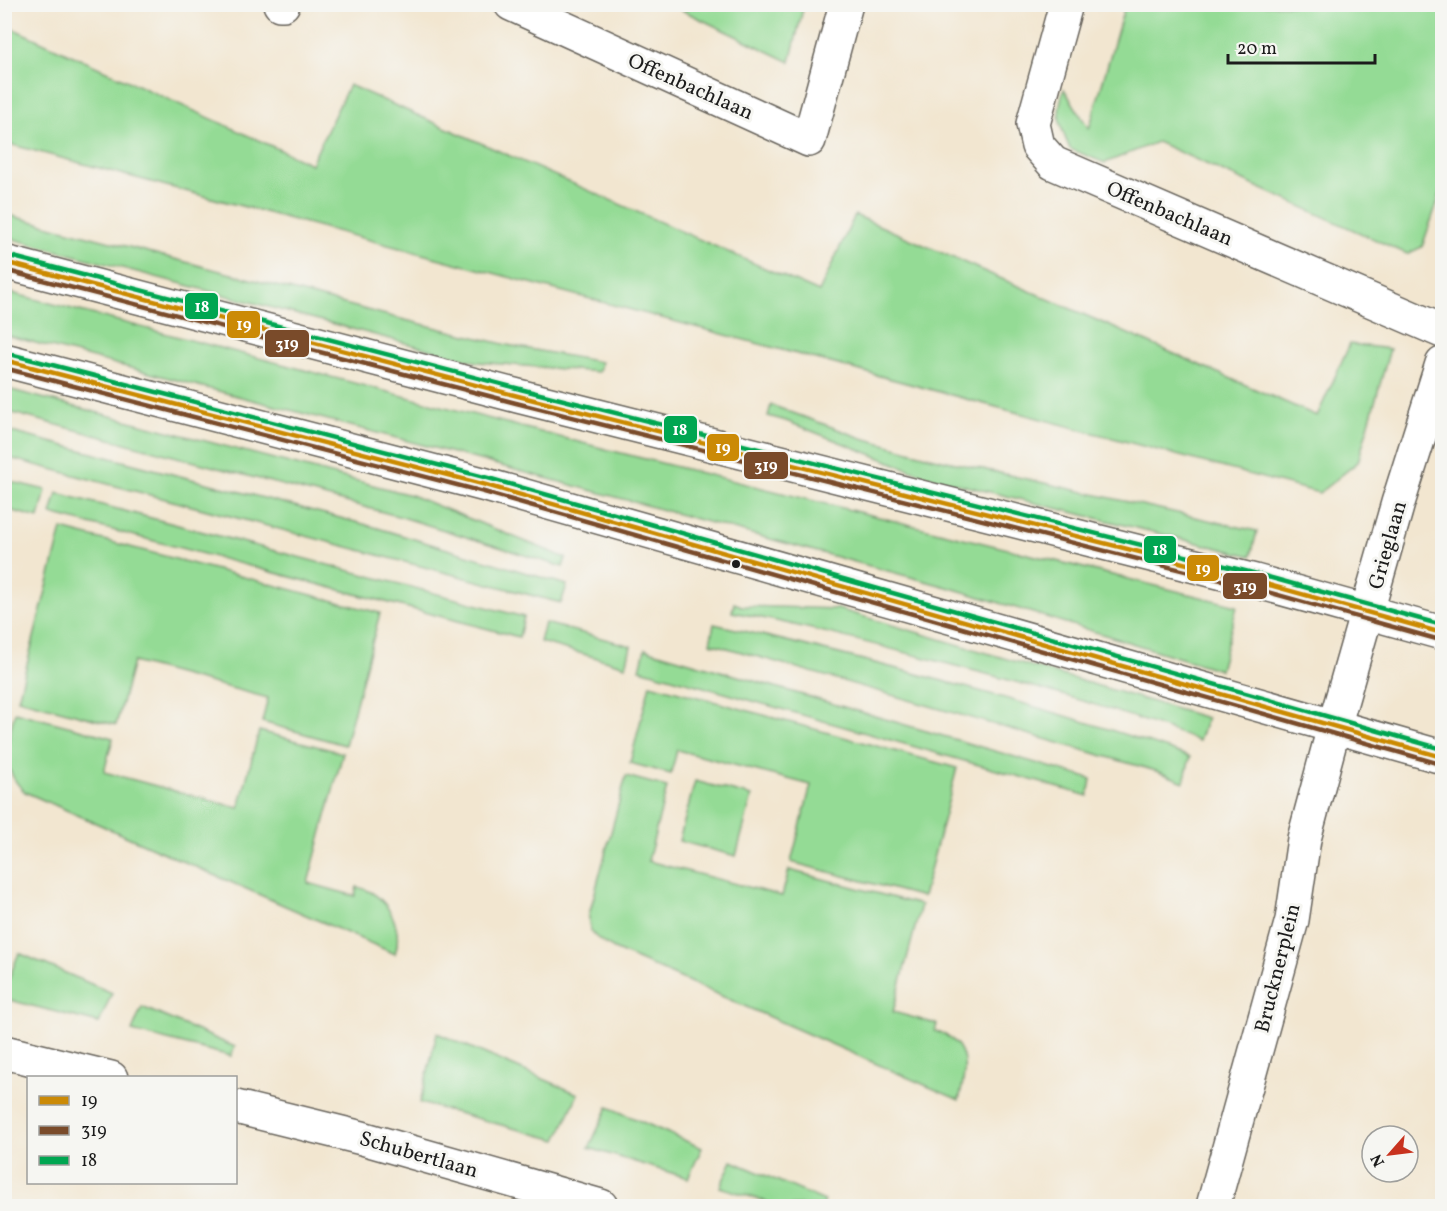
<svg xmlns="http://www.w3.org/2000/svg" width="1447" height="1211" font-family="Vollkorn,serif">
<style>
.green{fill:#94db95;stroke:#587c58;stroke-width:1.5}
.lines{fill:none;stroke-linecap:round;stroke-linejoin:round}
.minor-casing{stroke:#67635b;stroke-width:36}
.tertiary-casing{stroke:#67635b;stroke-width:36}
.primary-casing{stroke:#67635b;stroke-width:36}
.minor{stroke:#fff;stroke-width:33}
.tertiary{stroke:#fff;stroke-width:33}
.primary{stroke:#fff;stroke-width:33}
.bus-1-casing{stroke:#f6f6f2;stroke-width:9}
.bus-2-casing{stroke:#f6f6f2;stroke-width:9}
.bus-3-casing{stroke:#f6f6f2;stroke-width:9}
.bus-1{stroke:#cb8a06;stroke-width:4.5}
.bus-2{stroke:#7a4b2a;stroke-width:4.5}
.bus-3{stroke:#00a651;stroke-width:4.5}
.bus-dot{fill:#1c1c1c;stroke:#f6f6f2;stroke-width:2}
.labels{text-anchor:middle;stroke-width:6;stroke-linejoin:round;paint-order:stroke}
.street-label{font-size:21px;fill:#1c1c1c;stroke:#f6f6f2}
.line-badge{stroke:#f6f6f2;stroke-width:2}
.badge-label{font-size:16px;text-anchor:middle;font-weight:bold;fill:#fff}
</style>
<rect width="100%" height="100%" fill="#f6f6f2"/>
<filter id="ink" filterUnits="userSpaceOnUse"><feTurbulence type="fractalNoise" baseFrequency=".0167" numOctaves="2"/><feDisplacementMap in="SourceGraphic" scale="12" xChannelSelector="R" yChannelSelector="G"/><feConvolveMatrix kernelMatrix="1 2 1 2 8 2 1 2 1" color-interpolation-filters="sRGB"/></filter>
<filter id="wash" filterUnits="userSpaceOnUse"><feTurbulence type="fractalNoise" baseFrequency=".008" numOctaves="4" result="noise"/><feDisplacementMap in="SourceGraphic" scale="24" xChannelSelector="R" yChannelSelector="G"/><feGaussianBlur stdDeviation="1.35" result="paint"/><feColorMatrix in="noise" values="0 0 0 0 0 0 0 0 0 0 0 0 0 0 0 0 0 1.4 0 .05"/><feComposite in="paint" operator="in"/></filter>
<g filter="url(#wash)">
<rect width="100%" height="100%" fill="#f2e6d0"/>
<g class="green">
<path d="M671,5H804L790,62Z"/>
<path d="M1432,5L1442,9V189L1422,247L1407,254L1157,142L1105,163L1070,149C1059,124 1055,116 1064,89L1089,129L1125,5Z"/>
<path d="M5,25L311,164L349,85L819,292L855,215L1317,416L1350,344L1390,349L1358,462L1319,493L5,143Z"/>
<path d="M5,214L401,319L507,345L601,362L599,372L477,362L5,237Z"/>
<path d="M4,291L613,451L1237,606L1220,670L947,587L457,454L5,335Z"/>
<path d="M4,388L411,495L566,558L563,567L405,518L5,411Z"/>
<path d="M771,405L862,438L938,459L1257,531L1251,556L929,477L786,421L768,416Z"/>
<path d="M4,430L371,526L567,585L561,603L5,457Z"/>
<path d="M4,480L46,490L39,518L5,509Z"/>
<path d="M57,493L524,617L519,637L51,514Z"/>
<path d="M62,529L380,613L345,745L262,722L268,698L133,662L116,725L18,699Z"/>
<path d="M734,603L742,606L838,609L1207,718L1199,741C1113,707 1025,684 937,661C869,643 801,625 732,612Z"/>
<path d="M545,623L631,646L626,666L540,642Z"/>
<path d="M714,624C802,644 889,666 976,690C1048,710 1120,731 1190,757L1184,782L1156,771L710,643Z"/>
<path d="M645,649L1091,779L1088,796L640,669Z"/>
<path d="M650,684L957,768L923,897L791,862L811,785L677,750L671,774L630,763Z"/>
<path d="M15,712L113,738L104,772L239,808L259,731L343,753L308,883L355,896L357,887C386,893 404,926 395,954L25,792C0,769 6,745 15,712Z"/>
<path d="M626,776L667,787L648,861L782,896L789,870L921,905L893,1012L937,1024L935,1031C971,1042 967,1070 959,1100L614,949C598,939 587,935 589,915Z"/>
<path d="M695,781L752,796L736,856L679,841Z"/>
<path d="M19,953L112,993L99,1023L5,999V988Z"/>
<path d="M142,1007L235,1047L231,1056L132,1031Z"/>
<path d="M437,1033L578,1094L557,1140L420,1103Z"/>
<path d="M608,1107L702,1148L688,1178L589,1148Z"/>
<path d="M732,1161L825,1201L822,1206H780L720,1187Z"/>
</g>
</g>
<g filter="url(#ink)">
<g class="lines">
<g class="minor-casing">
<g id="minor">
<path d="M280,4H283"/>
<path d="M511,4L809,140L846,4"/>
<path d="M1066,4L1033,124L1038,146L1053,163L1442,331"/>
<path d="M4,1052L111,1078"/>
<path d="M236,1107L362,1138L601,1206"/>
</g>
</g>
<g class="tertiary-casing">
<path id="tertiary" d="M1213,1206L1292,920L1304,839L1334,727L1398,503L1442,364"/>
</g>
<g class="primary-casing">
<g id="primary">
<path d="M4,262L518,396L1255,581L1442,633"/>
<path d="M4,360L486,485L1442,757"/>
</g>
</g>
<use href="#minor" class="minor"/>
<use href="#tertiary" class="tertiary"/>
<use href="#primary" class="primary"/>
<g class="bus-1-casing">
<g id="bus-1">
<path d="M4,262L518,396L1255,581L1442,633"/>
<path d="M4,360L486,485L1442,757"/>
</g>
</g>
<g class="bus-2-casing">
<g id="bus-2">
<path d="M4,270L516,403L1253,588L1440,640"/>
<path d="M4,368L484,492L1440,764"/>
</g>
</g>
<g class="bus-3-casing">
<g id="bus-3">
<path d="M6,255L520,389L1257,574L1442,625"/>
<path d="M6,353L488,478L1442,749"/>
</g>
</g>
<use href="#bus-1" class="bus-1"/>
<use href="#bus-2" class="bus-2"/>
<use href="#bus-3" class="bus-3"/>
</g>
</g>
<circle class="bus-dot" cx="736" cy="564" r="5"/>
<g class="labels">
<g class="street-label">
<text transform="translate(691 86) rotate(24)" y="7">Offenbachlaan</text>
<text transform="translate(1170 213) rotate(23)" y="7">Offenbachlaan</text>
<text transform="translate(1387 545) rotate(-74)" y="7">Grieglaan</text>
<text transform="translate(1277 968) rotate(-76)" y="7">Brucknerplein</text>
<text transform="translate(419 1154) rotate(16)" y="7">Schubertlaan</text>
</g>
</g>
<g class="line-badge">
<rect x="184" y="292" width="35" height="28" rx="6" fill="#00a651"/>
<rect x="226" y="310" width="35" height="29" rx="6" fill="#cb8a06"/>
<rect x="264" y="329" width="46" height="29" rx="6" fill="#7a4b2a"/>
<rect x="663" y="415" width="35" height="29" rx="6" fill="#00a651"/>
<rect x="706" y="433" width="34" height="29" rx="6" fill="#cb8a06"/>
<rect x="743" y="451" width="46" height="29" rx="6" fill="#7a4b2a"/>
<rect x="1143" y="535" width="34" height="29" rx="6" fill="#00a651"/>
<rect x="1186" y="554" width="34" height="28" rx="6" fill="#cb8a06"/>
<rect x="1222" y="572" width="46" height="28" rx="6" fill="#7a4b2a"/>
</g>
<g class="badge-label">
<text x="202" y="312">18</text>
<text x="244" y="330">19</text>
<text x="287" y="349">319</text>
<text x="680" y="435">18</text>
<text x="723" y="453">19</text>
<text x="766" y="471">319</text>
<text x="1160" y="555">18</text>
<text x="1203" y="574">19</text>
<text x="1245" y="592">319</text>
</g>
<rect width="1447" height="1211" fill="none" stroke="#f6f6f2" stroke-width="24"/>
<rect x="27" y="1076" width="210" height="108" fill="#f6f6f2" stroke="#9f9f9c" stroke-width="1.5"/>
<rect x="39" y="1096" width="30" height="9" fill="#cb8a06" stroke="#9f9f9c" stroke-width="1.5"/>
<text x="81" y="1106" font-size="18" fill="#1c1c1c">19</text>
<rect x="39" y="1126" width="30" height="9" fill="#7a4b2a" stroke="#9f9f9c" stroke-width="1.5"/>
<text x="81" y="1136" font-size="18" fill="#1c1c1c">319</text>
<rect x="39" y="1156" width="30" height="9" fill="#00a651" stroke="#9f9f9c" stroke-width="1.5"/>
<text x="81" y="1166" font-size="18" fill="#1c1c1c">18</text>
<g transform="translate(1390 1154) rotate(242)"><circle r="28" fill="#f6f6f2" stroke="#9f9f9c" stroke-width="1.5"/>
<path d="M0-4.5L10 22L0 15L-10 22Z" fill="#c8321e"/>
<text y="-9" font-size="16" font-weight="bold" text-anchor="middle" fill="#1c1c1c">N</text>
</g>
<path d="M1228 54v9h147v-9" fill="none" stroke="#1c1c1c" stroke-width="3"/>
<text x="1237" y="54" font-size="18" fill="#1c1c1c" stroke="#f6f6f2" stroke-width="4.5" paint-order="stroke">20 m</text>
</svg>
